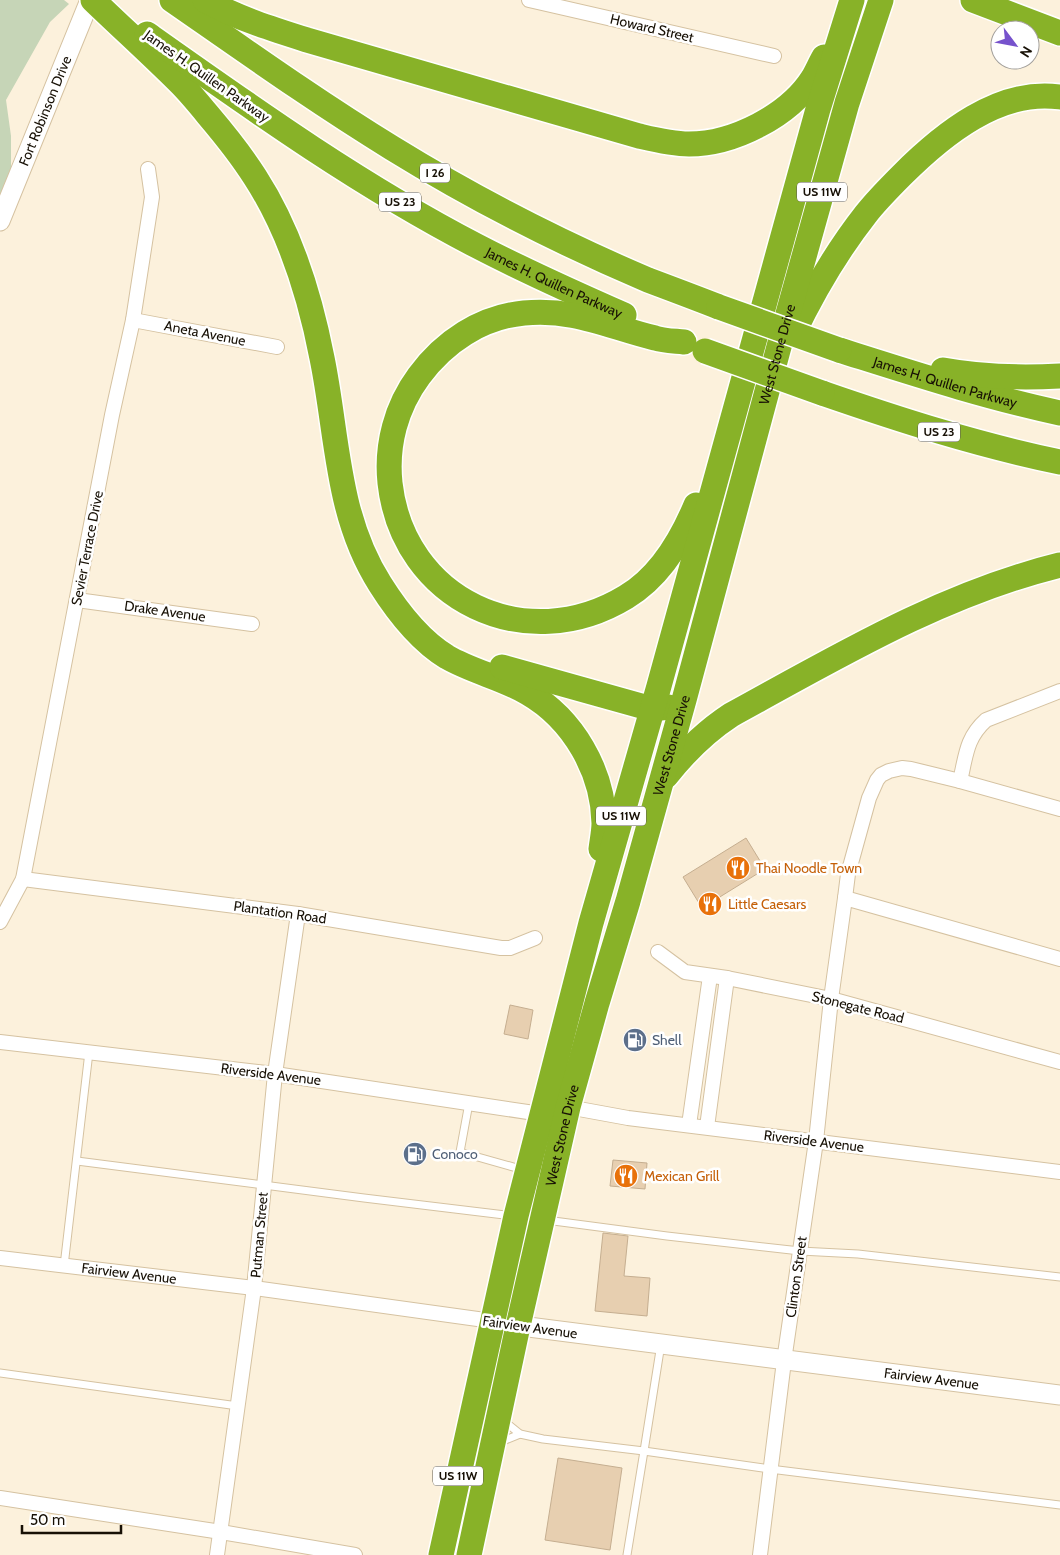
<svg xmlns="http://www.w3.org/2000/svg" width="1060" height="1555" font-family="Cabin,sans-serif">
<style>
.green{fill:#c6d5b7}
.building{fill:#e7cfb0;stroke:#c5ae90}
.lines{fill:none;stroke-linecap:round;stroke-linejoin:round}
.lane-casing{stroke:#d5c2a1;stroke-width:9}
.street-casing{stroke:#d5c2a1;stroke-width:16}
.secondary-casing{stroke:#d5c2a1;stroke-width:21}
.highway-casing{stroke:#fff;stroke-width:28}
.lane{stroke:#fff;stroke-width:7}
.street{stroke:#fff;stroke-width:14}
.secondary{stroke:#fff;stroke-width:19}
.highway{stroke:#88b228;stroke-width:25}
.highway-bridge-casing{stroke:#fff;stroke-width:28;stroke-linecap:butt}
.highway-bridge{stroke:#88b228;stroke-width:25}
.labels{text-anchor:middle;stroke-width:5;stroke-linejoin:round;paint-order:stroke}
.shield{fill:#fff;stroke:#5d5850;stroke-width:1}
.shield-label{font-size:12px;font-weight:bold;fill:#171005}
.street-label{font-size:14px;fill:#171005;stroke:#fff}
.food-label{font-size:14px;fill:#c56008;stroke:#fff;text-anchor:start}
.service-label{font-size:14px;fill:#4e5e75;stroke:#fff;text-anchor:start}
</style>
<rect width="100%" height="100%" fill="#fcf1dc"/>
<path class="green" d="M0,0H64L69,4L50,22L6,100L11,136V197L0,221Z"/>
<g class="building">
<path d="M746,838L765,869L702,908L683,877Z"/>
<path d="M510,1005L533,1010L528,1039L504,1034Z"/>
<path d="M613,1160L647,1163L645,1189L610,1186Z"/>
<path d="M603,1233L628,1236L624,1276L650,1278L647,1316L595,1311Z"/>
<path d="M558,1458L622,1468L610,1550L545,1540Z"/>
</g>
<g class="lines">
<g class="lane-casing">
<g id="lane">
<path d="M469,1103L460,1152L524,1170"/>
<path d="M77,1161L364,1198L513,1216"/>
<path d="M546,1220L667,1236L800,1251L858,1254L1060,1277"/>
<path d="M64,1266L89,1052"/>
<path d="M0,1373L238,1406"/>
<path d="M504,1421L520,1434L543,1439L644,1451L661,1344"/>
<path d="M498,1443L520,1434"/>
<path d="M627,1555L644,1451L770,1469L1060,1505"/>
</g>
</g>
<g class="street-casing">
<g id="street">
<path d="M529,0L774,56"/>
<path d="M133,320L277,347"/>
<path d="M77,600L252,624"/>
<path d="M960,781C966,756 966,738 986,720L1060,691"/>
<path d="M23,879L298,914L501,948H510L535,938"/>
<path d="M845,898L848,874L869,798L877,780L881,775L889,771L902,768L911,769L960,781L1060,809"/>
<path d="M0,922L23,879L112,415L133,320L152,197L148,169"/>
<path d="M658,952L685,972L727,978L831,999L1060,1062"/>
<path d="M0,1042L275,1074L541,1114"/>
<path d="M568,1107L628,1118L1060,1172"/>
<path d="M689,1125L710,976"/>
<path d="M707,1127L727,978"/>
<path id="s1" d="M0,1258L254,1288L492,1321"/>
<path d="M0,1498L221,1532L355,1555"/>
<path d="M217,1555L254,1288L275,1074L298,914"/>
<path d="M760,1555L784,1361L816,1141L831,999L845,898L1060,959"/>
</g>
</g>
<g class="secondary-casing">
<g id="secondary">
<path id="s2" d="M0,221L90,0"/>
<path id="s3" d="M505,1324L1060,1395"/>
</g>
</g>
<g class="highway-casing">
<g id="highway">
<path d="M93,0C122,28 152,55 180,83C190,93 199,104 208,115C225,135 241,155 255,177C290,231 310,296 322,358C338,436 336,515 380,584C397,611 419,640 447,657C473,672 503,678 528,693C573,719 603,771 604,823C604,831 602,841 601,849"/>
<path d="M172,0C244,50 317,102 392,148C473,198 561,243 648,280C672,289 696,298 719,307"/>
<path d="M205,0C237,18 272,29 307,40L639,136C656,140 672,144 689,144C733,144 789,116 813,78C817,71 820,64 824,57"/>
<path d="M973,0L1060,33"/>
<path id="s4" d="M147,34C253,109 361,186 477,246C525,271 574,293 624,315"/>
<path d="M793,334C813,292 837,251 866,214C877,200 890,187 902,175C942,135 999,88 1060,97"/>
<path d="M684,342C675,341 664,341 655,338C609,327 574,308 524,313C481,317 444,342 419,376C396,407 386,445 390,483C403,600 526,658 626,597C660,577 681,541 696,505"/>
<path id="s5" d="M839,350C912,373 985,397 1060,413"/>
<path d="M943,370C981,377 1022,378 1060,376"/>
<path d="M822,393C900,420 978,445 1060,462"/>
<path d="M502,667L652,709L669,707"/>
<path d="M666,776C685,752 705,732 731,715C837,657 942,594 1060,565"/>
<path d="M441,1555L516,1216L591,923L659,686L818,109L852,0"/>
<path id="s6" d="M469,1555L518,1326L568,1107L597,1003L628,901L684,700L784,328L847,103L881,0"/>
</g>
</g>
<use href="#lane" class="lane"/>
<use href="#street" class="street"/>
<use href="#secondary" class="secondary"/>
<use href="#highway" class="highway"/>
<g class="highway-bridge-casing">
<g id="highway-bridge">
<path d="M719,307L839,350"/>
<path d="M705,351L822,393"/>
</g>
</g>
<use href="#highway-bridge" class="highway-bridge"/>
</g>
<defs>
<g id="restaurant-disc" transform="scale(1.25)"><circle r="9.5" fill="#e8710a" stroke="#fff"/><path d="M-5-6h1v4h1v-4h1v4h1v-4h1v5L-1.5 .5V6h-2V.5L-5-1ZM5-6V6H3V1.5H1.5Q1.5-4 5-6Z" fill="#fff"/></g>
<g id="fuel-disc" transform="scale(1.25)"><circle r="9.5" fill="#5c6f8a" stroke="#fff"/><path d="M-5.5-6h7V0h2V4h1.3V-2.5L3-4.5l.8-.8L6-3V5H2.5V1h-1V6h-7ZM-4.2-4.7v3.2H.2V-4.7Z" fill="#fff"/></g>
</defs>
<g fill-rule="evenodd">
<use href="#restaurant-disc" x="738" y="868"/>
<use href="#restaurant-disc" x="710" y="904"/>
<use href="#fuel-disc" x="635" y="1040"/>
<use href="#fuel-disc" x="415" y="1154"/>
<use href="#restaurant-disc" x="626" y="1176"/>
</g>
<g class="labels">
<g class="shield">
<rect x="420" y="163.5" width="30" height="19" rx="4"/>
<rect x="797" y="182.5" width="50" height="19" rx="4"/>
<rect x="379" y="192.5" width="42" height="19" rx="4"/>
<rect x="918" y="422.5" width="42" height="19" rx="4"/>
<rect x="596" y="806.5" width="50" height="19" rx="4"/>
<rect x="433" y="1466.5" width="50" height="19" rx="4"/>
</g>
<g class="shield-label">
<text x="435" y="177">I 26</text>
<text x="822" y="196">US 11W</text>
<text x="400" y="206">US 23</text>
<text x="939" y="436">US 23</text>
<text x="621" y="820">US 11W</text>
<text x="458" y="1480">US 11W</text>
</g>
<g class="street-label">
<text transform="translate(652 28) rotate(13)" y="5">Howard Street</text>
<text transform="translate(207 76) rotate(35)" y="5">James H. Quillen Parkway</text>
<text dy="5" stroke="none"><textPath href="#s2" startOffset="119">Fort Robinson Drive</textPath></text>
<text dy="5" stroke="none"><textPath href="#s4" startOffset="478">James H. Quillen Parkway</textPath></text>
<text transform="translate(205 333) rotate(11)" y="5">Aneta Avenue</text>
<text dy="5" stroke="none"><textPath href="#s6" startOffset="1240">West Stone Drive</textPath></text>
<text dy="5" stroke="none"><textPath href="#s5" startOffset="111">James H. Quillen Parkway</textPath></text>
<text transform="translate(87 548) rotate(-79)" y="5">Sevier Terrace Drive</text>
<text transform="translate(165 611) rotate(8)" y="5">Drake Avenue</text>
<text dy="5" stroke="none"><textPath href="#s6" startOffset="835">West Stone Drive</textPath></text>
<text transform="translate(280 912) rotate(8)" y="5">Plantation Road</text>
<text transform="translate(858 1007) rotate(14)" y="5">Stonegate Road</text>
<text transform="translate(271 1074) rotate(7)" y="5">Riverside Avenue</text>
<text dy="5" stroke="none"><textPath href="#s6" startOffset="430">West Stone Drive</textPath></text>
<text transform="translate(814 1141) rotate(7)" y="5">Riverside Avenue</text>
<text transform="translate(259 1235) rotate(-85)" y="5">Putman Street</text>
<text dy="5" stroke="none"><textPath href="#s1" startOffset="130">Fairview Avenue</textPath></text>
<text transform="translate(796 1277) rotate(-82)" y="5">Clinton Street</text>
<text transform="translate(530 1327) rotate(8)" y="5">Fairview Avenue</text>
<text dy="5" stroke="none"><textPath href="#s3" startOffset="430">Fairview Avenue</textPath></text>
</g>
<g class="food-label">
<text x="756" y="873">Thai Noodle Town</text>
<text x="728" y="909">Little Caesars</text>
<text x="644" y="1181">Mexican Grill</text>
</g>
<g class="service-label">
<text x="652" y="1045">Shell</text>
<text x="432" y="1159">Conoco</text>
</g>
</g>
<g transform="translate(1015 45) rotate(122)"><circle r="24" fill="#ffffff" stroke="#a29f9b"/>
<path d="M0-4L9 19L0 12L-9 19Z" fill="#7652cc"/>
<text y="-8" font-size="14" font-weight="bold" text-anchor="middle" fill="#171005">N</text>
</g>
<path d="M22 1525v8h99v-8" fill="none" stroke="#171005" stroke-width="2.5"/>
<text x="30" y="1525" font-size="15" fill="#171005" stroke="#ffffff" stroke-width="4" paint-order="stroke">50 m</text>
</svg>
